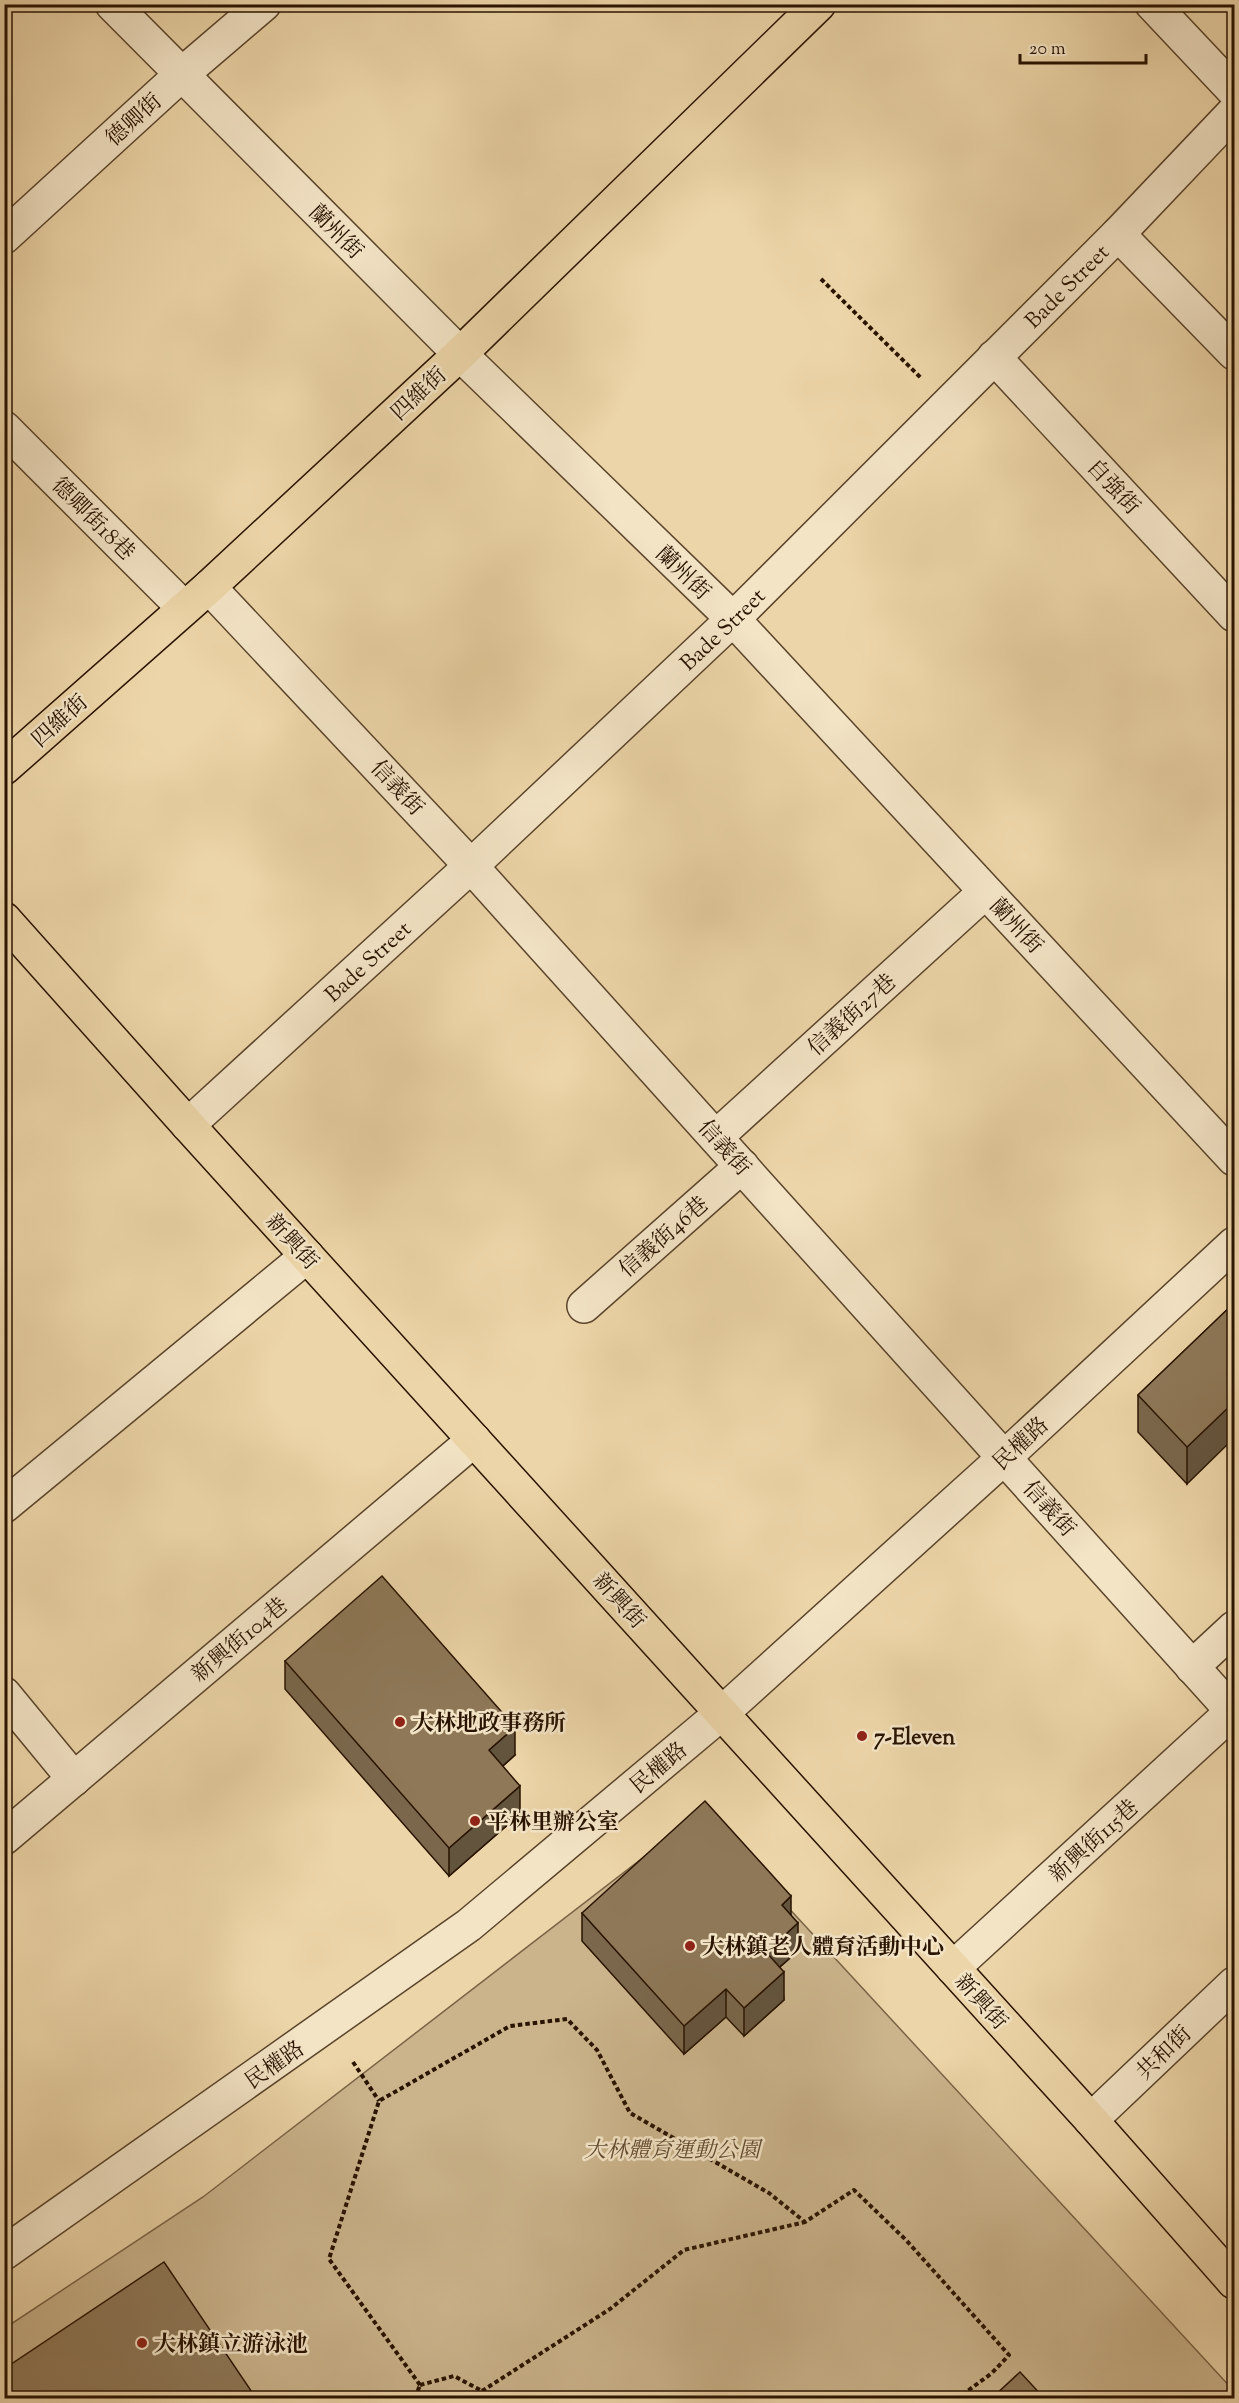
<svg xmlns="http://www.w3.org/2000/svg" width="1239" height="2403" font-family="'Sorts Mill Goudy','Noto Serif TC',serif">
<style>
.green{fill:#cbb48c;stroke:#7a6446;stroke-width:1.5}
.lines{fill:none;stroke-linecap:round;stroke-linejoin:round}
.minor-casing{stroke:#5a442b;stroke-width:36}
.major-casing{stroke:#291301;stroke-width:36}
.path{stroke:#291301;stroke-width:4;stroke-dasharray:4.5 3;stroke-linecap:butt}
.minor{stroke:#f3e4c6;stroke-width:33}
.major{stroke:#ecd5a8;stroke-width:33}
.wall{fill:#7a674c;stroke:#291301;stroke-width:1.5}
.shaded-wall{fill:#63543e;stroke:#291301;stroke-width:1.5}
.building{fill:#8e7858;stroke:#291301;stroke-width:1.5}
.poi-dot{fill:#8f2418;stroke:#f3e4c6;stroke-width:2}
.labels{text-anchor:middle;stroke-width:5;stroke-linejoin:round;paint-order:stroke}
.street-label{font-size:22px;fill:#291301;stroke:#f3e4c6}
.poi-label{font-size:22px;font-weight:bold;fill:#291301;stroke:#f3e4c6;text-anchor:start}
.park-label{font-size:22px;font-style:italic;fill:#624b32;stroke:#f3e4c6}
</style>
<rect width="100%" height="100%" fill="#ecd5a8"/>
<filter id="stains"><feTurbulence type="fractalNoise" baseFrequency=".00333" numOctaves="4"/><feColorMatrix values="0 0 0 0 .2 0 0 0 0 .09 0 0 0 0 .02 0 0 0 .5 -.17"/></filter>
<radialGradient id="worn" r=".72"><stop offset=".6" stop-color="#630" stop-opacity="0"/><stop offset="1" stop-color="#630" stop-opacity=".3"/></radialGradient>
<path class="green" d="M701,1813L1234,2391V2398H5V2328L203,2197Z"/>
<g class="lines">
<g class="minor-casing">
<g id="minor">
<path d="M112,4L460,354L733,619L1234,1159"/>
<path d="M1152,4L1234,91"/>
<path d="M1118,234L1234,353"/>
<path d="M4,237L181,75L264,4"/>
<path d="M994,357L1234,615"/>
<path d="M4,428L184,608"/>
<path d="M209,587L471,866L1234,1713"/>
<path id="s1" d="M188,1125L471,866L733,619L1118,234L1234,112"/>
<path d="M716,1137L985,892"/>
<path d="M584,1306L742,1166"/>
<path d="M4,1506L307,1256"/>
<path d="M1192,1667L1234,1628"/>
<path d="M4,1694L74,1779"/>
<path d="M4,1838L474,1440"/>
<path d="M953,1968L1233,1711"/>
<path d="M1091,2120L1234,1984"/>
<path d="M4,2253L469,1925L723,1712L1006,1456L1234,1244"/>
</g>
</g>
<g class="major-casing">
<g id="major">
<path d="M4,768L209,587L460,354L819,4"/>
<path d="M4,919L188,1125L1091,2120L1234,2282"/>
</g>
</g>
<g class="path">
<path d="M821,279L921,378"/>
<path d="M353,2062L379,2101"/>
<path d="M420,2385L329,2259L379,2101L510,2026L567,2019L597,2050L630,2113L769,2193L805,2222L854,2190L906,2240L1009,2355L992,2373L958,2398"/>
<path d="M420,2385L454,2376L482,2391L485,2398"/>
<path d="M482,2391L610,2309L684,2250L805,2222"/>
<path d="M415,2398L420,2385"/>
</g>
<use href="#minor" class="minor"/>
<use href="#major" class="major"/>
</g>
<g class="wall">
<path d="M1234,1303L1187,1484L1138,1432V1395Z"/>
<path d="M285,1661L515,1755L503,1766L520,1814L449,1876L285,1689Z"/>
<path d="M582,1913L791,1915L798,1951L780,1967L784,2000L744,2036L726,2017L684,2054L582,1941Z"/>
</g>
<g class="shaded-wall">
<path d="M1234,1402V1438L1187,1484V1447Z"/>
<path d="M515,1727V1755L489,1778V1750Z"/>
<path d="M520,1786V1814L449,1876V1848Z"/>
<path d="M791,1896V1924L782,1905Z"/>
<path d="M798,1923V1951L766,1979V1952Z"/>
<path d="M784,1972V2000L744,2036V2008Z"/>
<path d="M726,1989V2017L684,2054V2026Z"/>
</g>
<g class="building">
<path d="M1234,1303V1402L1187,1447L1138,1395Z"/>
<path d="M382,1576L515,1727L489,1750L520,1786L449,1848L285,1661Z"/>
<path d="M705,1801L791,1896L782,1905L798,1923L766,1952L784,1972L744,2008L726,1989L684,2026L582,1913Z"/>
<path d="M164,2262L256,2398H4V2369Z"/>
<path d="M1020,2372L1044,2398H992Z"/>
</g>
<g class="poi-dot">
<circle cx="400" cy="1722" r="6"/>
<circle cx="862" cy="1736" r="6"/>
<circle cx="475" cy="1821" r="6"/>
<circle cx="690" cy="1946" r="6"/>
<circle cx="142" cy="2343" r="6"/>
</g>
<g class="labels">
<g class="street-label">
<text transform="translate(133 119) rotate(-42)" y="8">德卿街</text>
<text transform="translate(337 231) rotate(45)" y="8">蘭州街</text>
<text dy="8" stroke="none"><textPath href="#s1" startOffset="1215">Bade Street</textPath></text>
<text transform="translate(418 393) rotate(-43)" y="8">四維街</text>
<text transform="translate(1114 486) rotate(47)" y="8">自強街</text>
<text transform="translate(94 518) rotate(45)" y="8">德卿街18巷</text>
<text transform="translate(684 572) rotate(44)" y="8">蘭州街</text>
<text dy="8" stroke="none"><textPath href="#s1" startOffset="729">Bade Street</textPath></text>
<text transform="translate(59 720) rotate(-42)" y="8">四維街</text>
<text transform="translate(398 787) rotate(47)" y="8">信義街</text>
<text transform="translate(1017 925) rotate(47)" y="8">蘭州街</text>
<text dy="8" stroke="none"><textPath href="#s1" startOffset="243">Bade Street</textPath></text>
<text transform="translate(851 1014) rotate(-42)" y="8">信義街27巷</text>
<text transform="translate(725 1147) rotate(48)" y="8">信義街</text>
<text transform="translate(663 1236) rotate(-41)" y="8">信義街46巷</text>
<text transform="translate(293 1241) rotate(48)" y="8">新興街</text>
<text transform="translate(1020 1443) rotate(-43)" y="8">民權路</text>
<text transform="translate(1050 1508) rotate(48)" y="8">信義街</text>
<text transform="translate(620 1600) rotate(48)" y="8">新興街</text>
<text transform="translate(239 1639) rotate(-40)" y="8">新興街104巷</text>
<text transform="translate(658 1767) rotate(-40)" y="8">民權路</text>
<text transform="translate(1093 1840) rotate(-42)" y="8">新興街115巷</text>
<text transform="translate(982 2001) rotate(48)" y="8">新興街</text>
<text transform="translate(1163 2052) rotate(-44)" y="8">共和街</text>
<text transform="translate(274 2064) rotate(-35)" y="8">民權路</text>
</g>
<g class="poi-label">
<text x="412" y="1730">大林地政事務所</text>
<text x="874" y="1744">7-Eleven</text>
<text x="487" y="1829">平林里辦公室</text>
<text x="702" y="1954">大林鎮老人體育活動中心</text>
<text x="154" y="2351">大林鎮立游泳池</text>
</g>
<g class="park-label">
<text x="672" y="2157">大林體育運動公園</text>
</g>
</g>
<rect width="1239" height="2403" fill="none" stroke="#ecd5a8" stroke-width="24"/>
<rect x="6" y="6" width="1227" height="2391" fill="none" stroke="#291301" stroke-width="3"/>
<rect x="12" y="12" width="1215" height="2379" fill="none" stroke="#291301" stroke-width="1.5"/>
<path d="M1020 54v9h126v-9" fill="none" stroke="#291301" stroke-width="3"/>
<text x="1029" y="54" font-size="18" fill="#291301" stroke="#f3e4c6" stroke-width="4.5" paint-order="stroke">20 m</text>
<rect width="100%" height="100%" filter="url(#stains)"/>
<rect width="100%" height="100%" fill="url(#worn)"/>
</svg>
